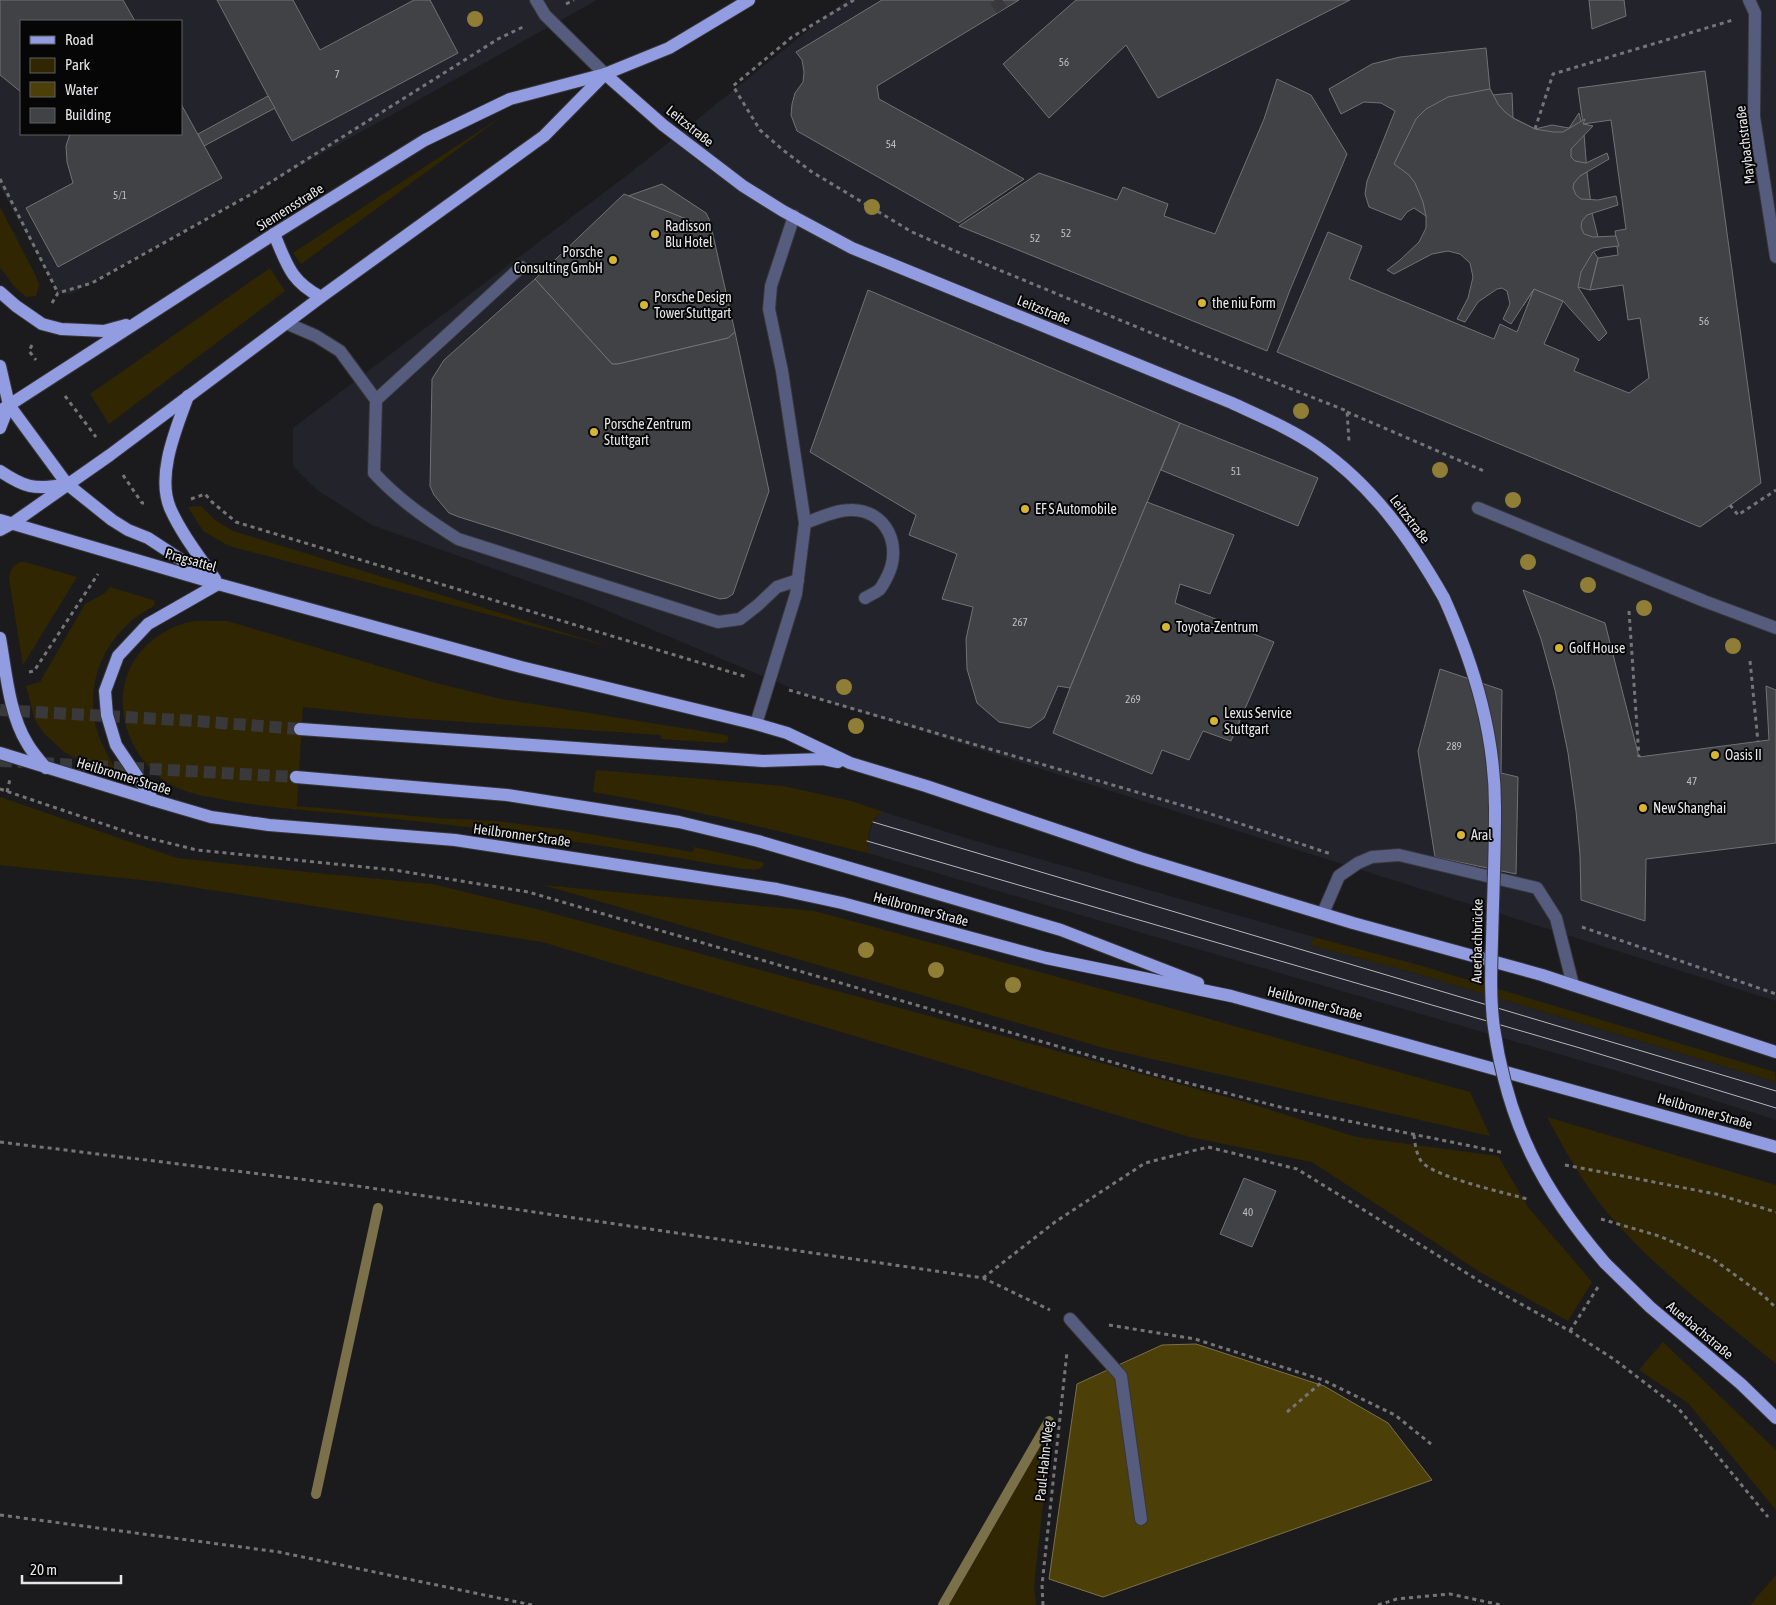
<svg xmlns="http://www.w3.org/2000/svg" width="1776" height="1605" font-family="'Asap Condensed',sans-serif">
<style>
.built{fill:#22232b;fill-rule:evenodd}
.green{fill:#302601}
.water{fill:#4c3f07;stroke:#7a714a}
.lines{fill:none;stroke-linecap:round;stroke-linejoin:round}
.stream{stroke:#7a714a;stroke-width:10}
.building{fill:#414245;stroke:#717275}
.minor-tunnel{stroke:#39393c;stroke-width:12;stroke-dasharray:12 6;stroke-linecap:butt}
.major-tunnel{stroke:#39393c;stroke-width:12;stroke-dasharray:12 6;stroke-linecap:butt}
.minor-casing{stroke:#37373a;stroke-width:14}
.major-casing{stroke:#37373a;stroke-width:14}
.path{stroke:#757578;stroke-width:3;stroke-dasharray:4 4;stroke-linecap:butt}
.minor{stroke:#565c7d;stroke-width:12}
.major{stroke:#919ce1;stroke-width:12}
.tram{stroke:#b7b7b9;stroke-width:1}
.major-bridge-casing{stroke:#37373a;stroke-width:14;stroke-linecap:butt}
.major-bridge{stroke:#919ce1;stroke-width:12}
.tree{fill:#907d36}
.poi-dot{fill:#d6b534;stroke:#060607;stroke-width:2}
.labels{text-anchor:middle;stroke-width:4;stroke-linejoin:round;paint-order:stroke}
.number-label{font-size:11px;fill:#bdbdbf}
.street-label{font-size:14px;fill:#e6e6e8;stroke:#060607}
.poi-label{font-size:14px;fill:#e6e6e8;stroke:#060607;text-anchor:start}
</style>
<rect width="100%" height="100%" fill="#1b1b1e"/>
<g class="built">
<path d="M0,0H597L71,294L58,293L0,186ZM21,21H181V134H21Z"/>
<path d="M846,0H1776V1001L810,696L589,603L372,525L317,490L293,466V428L634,170Z"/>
<path d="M884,812L969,839L1314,937L1311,945L1418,974L1776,1082V1120L1675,1088L871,854L868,851L867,841L873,822L880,813Z"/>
</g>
<g class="green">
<path d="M504,115L301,264L293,253Z"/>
<path d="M0,207L36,276L39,285L36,296L26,297L13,285L0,267Z"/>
<path d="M270,268L285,291L109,424L90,394Z"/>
<path d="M201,506L215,520L233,531L611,647L229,546L203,531L188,507Z"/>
<path d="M20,562H25L77,577L23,665L9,579C10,570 12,566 20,562Z"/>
<path d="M110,587L153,600L155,602L154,606C145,611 136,616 129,623C98,651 86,692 97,731C101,745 110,757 115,770L110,773L80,761L64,752L44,733L35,720L26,686L40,682L85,604L105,593Z"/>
<path d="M214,621H227L436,683L501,699L726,735L729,738L727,742L721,743L661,739V735L406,718L303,707L297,806L437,818L497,821L566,830L693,852L694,847L757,861L763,862L764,865C759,872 751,869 743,869C622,848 500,829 377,817C328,812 280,809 231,801C210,797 186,794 168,783C126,756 107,697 138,655C150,639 171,626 189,622C197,620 206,621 214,621Z"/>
<path d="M596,770L784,786L851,801L884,812C870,815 867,839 868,851L871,854C779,831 687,808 593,792Z"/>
<path d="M0,797L177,858L326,874L432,884L544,911L1252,1104L1356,1137L1498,1156L1528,1207L1592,1282L1568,1321L1480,1272L1312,1162L1190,1137L542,942L160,882L0,865Z"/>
<path d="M543,885L815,911L1124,995L1470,1092L1490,1136L1104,1048Z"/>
<path d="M1314,937L1422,966L1775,1072L1776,1082L1418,974L1310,945Z"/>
<path d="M1547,1117L1776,1185V1364C1719,1316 1654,1269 1606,1211C1582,1182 1565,1150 1547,1117Z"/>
<path d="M1663,1342L1776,1450V1510L1688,1403L1639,1370Z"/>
<path d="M1052,1423L1034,1586L1036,1605H947Z"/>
<path d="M1776,1575V1605H1750Z"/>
</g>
<path class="water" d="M1196,1344L1324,1386L1388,1423L1432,1480L1103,1597L1049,1579L1077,1384L1162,1345Z"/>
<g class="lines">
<g class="stream">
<path d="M316,1494L378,1208"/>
<path d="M943,1605L1049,1421"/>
</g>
</g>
<g class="building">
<path d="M0,0H123L135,21H21V92L0,75Z"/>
<path d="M217,0H293L320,50L414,0H430L458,53L292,141Z"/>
<path d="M882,0H1019L877,86L879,99L1024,179L959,223L797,131L791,115L792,104L795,93L803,82L804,72L802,60L796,52Z"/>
<path d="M1076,0H1350L1158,98L1126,45L1049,118L1003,64Z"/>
<path d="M1589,0H1624L1626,16L1592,29Z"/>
<path d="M1486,48L1490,89L1493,95L1512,93L1513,118L1535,129L1552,125L1569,128L1579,113L1584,134L1587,172L1592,213L1598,237L1588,244L1598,258L1590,290L1578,287L1567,289L1563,301L1534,289L1523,306L1507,291L1504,283L1473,277L1477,268L1460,250L1445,245L1429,226L1426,216L1414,208L1407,212L1401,220L1369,207L1365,194L1367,181L1395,111L1381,103L1364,102L1341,114L1329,89L1372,64L1400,57Z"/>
<path d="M1705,71L1761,483L1700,527L1277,352L1328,232L1362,246L1349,279L1494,339L1500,324L1517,332L1534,289L1563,301L1544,344L1579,359L1574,371L1629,393L1649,378L1640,318L1628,320L1623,285L1590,290L1598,258L1618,255L1615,231L1626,229L1611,120L1583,124L1578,88Z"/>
<path d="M1277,79L1311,95L1347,154L1290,290L1267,351L959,226L1039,173L1117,200L1123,187L1168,204L1164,216L1215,234L1264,119Z"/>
<path d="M1490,89L1498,104L1505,112L1513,118L1535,129L1553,132H1563L1585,119L1583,124L1593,126L1571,149V157L1575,161L1586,163L1607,153L1609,159L1580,176L1574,183L1573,188L1576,195L1581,199L1598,200L1616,196L1618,205L1587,215L1582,221L1581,227L1584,234L1593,237L1616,236L1619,246L1602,248L1593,252L1581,272L1578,287L1607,333L1599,341L1563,301L1534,289L1511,324L1503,319L1510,304L1507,291L1502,288L1497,289L1478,302L1465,322L1457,319L1468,298L1473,277L1470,263L1460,254L1448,251L1432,254L1394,274L1387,270L1400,260L1419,242L1426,228V216L1423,202L1415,183L1409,175L1394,164L1416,119L1426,109L1448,97Z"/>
<path d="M268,96L275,108L204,146L198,134Z"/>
<path d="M181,104L222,178L58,267L26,208L73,183L67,162L66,146L70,134H181Z"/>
<path d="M662,184L706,213L709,219L713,235L706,227L628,196Z"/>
<path d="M624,194L706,227L709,230L713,235L735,332L728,338L618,364H612L535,279Z"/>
<path d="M535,279L612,364H618L728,338L735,332L769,491L733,594L727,598L720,599L459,517L449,513L434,495L430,486L432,379L444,360Z"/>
<path d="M868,290L1180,423L1070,688L1058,686L1044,718L1030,728L999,722L977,703L967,669L966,639L973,607L942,599L957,554L909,535L916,515L810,452Z"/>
<path d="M1180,423L1318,478L1298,526L1161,470Z"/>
<path d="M1147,502L1234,535L1210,594L1180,584L1175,603L1274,642L1231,741L1203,731L1189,760L1162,750L1152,774L1053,733L1070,688Z"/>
<path d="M1523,590L1605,623L1639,757L1769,740L1766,686L1776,690V843L1646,859L1645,921L1581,900L1580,855L1576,811L1568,753L1555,690L1541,639Z"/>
<path d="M1440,669L1502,690L1501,773L1518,777L1516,874L1435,857L1418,751Z"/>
<path d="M1244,1178L1276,1191L1252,1247L1220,1234Z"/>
</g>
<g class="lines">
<path class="minor-tunnel" d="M995,0L1002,10"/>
<g class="major-tunnel">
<path d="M0,710L196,721L300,729"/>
<path d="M0,761L22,762"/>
<path d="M42,763L296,777"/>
</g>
<g class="minor-casing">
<g id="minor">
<path d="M536,0L545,15L605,74"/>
<path d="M1749,0L1755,13L1754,117L1776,257"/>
<path d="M521,267L376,400L374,473C399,500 428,520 458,539L718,622L740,619L758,605L777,587L798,580"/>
<path d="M286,323L316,336L340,351L376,400"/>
<path d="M1478,508L1704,601L1776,628"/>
<path d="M805,523C820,518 835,510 850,510C887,509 903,547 887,577C885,581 882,587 879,590C875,593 870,595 865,598"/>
<path d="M756,724L796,594L805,523L782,371L769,309L771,286L794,216"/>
<path d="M1323,913L1339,876L1358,863L1372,857L1399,855L1537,888L1556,918L1573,985"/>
<path d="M1070,1319L1121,1376L1141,1519"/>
</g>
</g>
<g class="major-casing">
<g id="major">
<path d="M605,74L663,125L743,186L783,211L852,248L1232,403C1260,416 1291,429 1317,447C1373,486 1411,540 1444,598"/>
<path d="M274,234C287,264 290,281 321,297"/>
<path d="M0,292L16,306L42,324L61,329L104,331L126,325"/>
<path d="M0,366L9,405L67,484L112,520L128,530L148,538L206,576"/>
<path d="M188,396C177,427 156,474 170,508C181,533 199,556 215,579"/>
<path d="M0,411L274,234L425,140L510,99L605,74L669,48L749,0"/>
<path d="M0,428L9,405"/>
<path d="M0,471C24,487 34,490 62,485"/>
<path d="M0,520L218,584L521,667L756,724L787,733L850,763L926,786L1140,858L1353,923L1542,975L1776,1052"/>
<path d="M0,530L13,523L110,455L321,297L544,136L604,75"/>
<path d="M0,638C6,671 9,714 27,743C32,752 39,760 46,768"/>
<path d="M300,729L763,761L823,759L838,762"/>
<path d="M0,753L153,800L211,817L269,825L455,840L777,889L842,903L1046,958L1231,996L1776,1147"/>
<path d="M296,777L507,795L679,822L758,841L1061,930L1198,983"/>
<path d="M153,800L116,745L107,715L105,691L118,656L148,624L218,584"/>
<path d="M1605,1263L1650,1307L1741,1384L1776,1418"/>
</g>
</g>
<g class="path">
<path d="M854,0L792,37L733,86L760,130L783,150L812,172L912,232L980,262L1190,349L1347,411L1349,441"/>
<path d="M566,4L574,0"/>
<path d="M1535,129L1553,74L1733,20"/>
<path d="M0,179L58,293"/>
<path d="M52,303L58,293L92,283L255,192L498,39L525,26"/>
<path d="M32,345L29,351L36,360"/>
<path d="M65,396L96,437"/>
<path d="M1347,412L1484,471"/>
<path d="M123,475L142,503H144"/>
<path d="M191,499L205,494L212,502L236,522L747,677"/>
<path d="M1730,505L1738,515L1776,490"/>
<path d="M1629,611L1639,757"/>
<path d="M1750,661L1758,742"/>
<path d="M29,672L34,671L98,574"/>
<path d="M789,690L1208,813L1331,854"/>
<path d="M0,789L136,835L197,850L394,870L528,892L1153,1074L1280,1107L1505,1153"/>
<path d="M7,792L10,779"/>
<path d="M1582,927L1776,994"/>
<path d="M1414,1135C1415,1144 1416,1153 1421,1161C1433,1177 1506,1193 1527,1199"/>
<path d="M0,1142L357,1186L983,1278L1050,1310"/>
<path d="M1565,1165L1716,1194L1776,1212"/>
<path d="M1601,1219L1659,1236L1713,1259L1764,1296L1776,1308"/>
<path d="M983,1278L1055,1222L1145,1163L1208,1147L1297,1169L1481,1282L1570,1331L1615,1360L1678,1408L1768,1517"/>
<path d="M1109,1325L1195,1339L1323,1380L1395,1415L1431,1444"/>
<path d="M1570,1331L1598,1287"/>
<path d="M1287,1412L1323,1381"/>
<path d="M0,1515L279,1552L532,1605"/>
<path d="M1043,1605L1042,1585L1067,1352"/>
<path d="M1378,1605L1397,1599L1450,1594L1501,1605"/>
</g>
<use href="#minor" class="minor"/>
<use href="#major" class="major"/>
<g class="tram">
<path d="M873,822L1776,1091"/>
<path d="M867,841L1580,1048L1776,1108"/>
</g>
<g class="major-bridge-casing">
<path id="major-bridge" d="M1444,598C1475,667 1496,737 1495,813C1495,856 1493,899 1492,941C1491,970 1490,1000 1494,1028C1508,1124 1542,1190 1605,1263"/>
</g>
<use href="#major-bridge" class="major-bridge"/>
</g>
<g class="tree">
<circle cx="475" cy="19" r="8"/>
<circle cx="872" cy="207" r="8"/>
<circle cx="1301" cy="411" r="8"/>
<circle cx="1440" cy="470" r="8"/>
<circle cx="1513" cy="500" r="8"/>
<circle cx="1528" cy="562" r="8"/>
<circle cx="1588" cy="585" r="8"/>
<circle cx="1644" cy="608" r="8"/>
<circle cx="1733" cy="646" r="8"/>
<circle cx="844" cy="687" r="8"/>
<circle cx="856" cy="726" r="8"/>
<circle cx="866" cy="950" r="8"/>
<circle cx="936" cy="970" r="8"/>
<circle cx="1013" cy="985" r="8"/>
</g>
<g class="poi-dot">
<circle cx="655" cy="234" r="5"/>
<circle cx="613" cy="260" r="5"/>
<circle cx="1202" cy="303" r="5"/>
<circle cx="644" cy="305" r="5"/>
<circle cx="594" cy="432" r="5"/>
<circle cx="1025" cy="509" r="5"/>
<circle cx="1166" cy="627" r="5"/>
<circle cx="1559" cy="648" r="5"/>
<circle cx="1214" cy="721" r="5"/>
<circle cx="1715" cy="755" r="5"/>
<circle cx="1643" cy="808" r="5"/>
<circle cx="1461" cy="835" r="5"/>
</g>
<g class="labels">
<g class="number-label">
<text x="1064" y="66">56</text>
<text x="337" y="78">7</text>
<text x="891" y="148">54</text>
<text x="120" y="199">5/1</text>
<text x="1066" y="237">52</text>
<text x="1035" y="242">52</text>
<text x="1704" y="325">56</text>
<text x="1236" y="475">51</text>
<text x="1020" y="626">267</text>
<text x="1133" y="703">269</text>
<text x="1454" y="750">289</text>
<text x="1692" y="785">47</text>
<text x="1248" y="1216">40</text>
</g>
<g class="street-label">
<text transform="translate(690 126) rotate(39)" y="5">Leitzstraße</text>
<text transform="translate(1745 145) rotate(-97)" y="5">Maybachstraße</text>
<text transform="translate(290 207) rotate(-32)" y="5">Siemensstraße</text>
<text transform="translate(1044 310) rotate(22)" y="5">Leitzstraße</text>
<text transform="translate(1410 519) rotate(53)" y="5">Leitzstraße</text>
<text transform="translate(191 560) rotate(16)" y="5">Pragsattel</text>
<text transform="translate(124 776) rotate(17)" y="5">Heilbronner Straße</text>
<text transform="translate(522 835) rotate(8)" y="5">Heilbronner Straße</text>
<text transform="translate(921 909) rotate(15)" y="5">Heilbronner Straße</text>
<text transform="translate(1477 941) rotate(-89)" y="5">Auerbachbrücke</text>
<text transform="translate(1315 1003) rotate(15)" y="5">Heilbronner Straße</text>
<text transform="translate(1705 1111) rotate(16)" y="5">Heilbronner Straße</text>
<text transform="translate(1700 1330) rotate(40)" y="5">Auerbachstraße</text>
<text transform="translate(1044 1461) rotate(-84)" y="5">Paul-Hahn-Weg</text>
</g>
<g class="poi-label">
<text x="665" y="231">Radisson<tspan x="665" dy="16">Blu Hotel</tspan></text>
<text x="603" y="257" text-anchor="end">Porsche<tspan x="603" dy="16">Consulting GmbH</tspan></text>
<text x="654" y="302">Porsche Design<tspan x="654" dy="16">Tower Stuttgart</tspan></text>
<text x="1212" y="308">the niu Form</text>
<text x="604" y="429">Porsche Zentrum<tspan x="604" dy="16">Stuttgart</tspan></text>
<text x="1035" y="514">EF S Automobile</text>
<text x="1176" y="632">Toyota-Zentrum</text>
<text x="1569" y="653">Golf House</text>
<text x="1224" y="718">Lexus Service<tspan x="1224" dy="16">Stuttgart</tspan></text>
<text x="1725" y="760">Oasis II</text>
<text x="1653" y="813">New Shanghai</text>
<text x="1471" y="840">Aral</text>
</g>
</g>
<rect x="20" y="20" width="162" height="115" fill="#060607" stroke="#606061"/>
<rect x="30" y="36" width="25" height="8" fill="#919ce1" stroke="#606061"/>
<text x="65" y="45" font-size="15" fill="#e6e6e8">Road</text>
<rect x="30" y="58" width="25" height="15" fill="#302601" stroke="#606061"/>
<text x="65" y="70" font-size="15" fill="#e6e6e8">Park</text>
<rect x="30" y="82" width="25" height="15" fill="#4c3f07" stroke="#606061"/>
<text x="65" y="95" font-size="15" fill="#e6e6e8">Water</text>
<rect x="30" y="108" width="25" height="15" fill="#414245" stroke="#606061"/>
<text x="65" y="120" font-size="15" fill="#e6e6e8">Building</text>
<path d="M22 1575v8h99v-8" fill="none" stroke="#e6e6e8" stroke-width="2.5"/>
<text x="30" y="1575" font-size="15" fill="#e6e6e8" stroke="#060607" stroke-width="4" paint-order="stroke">20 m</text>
</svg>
